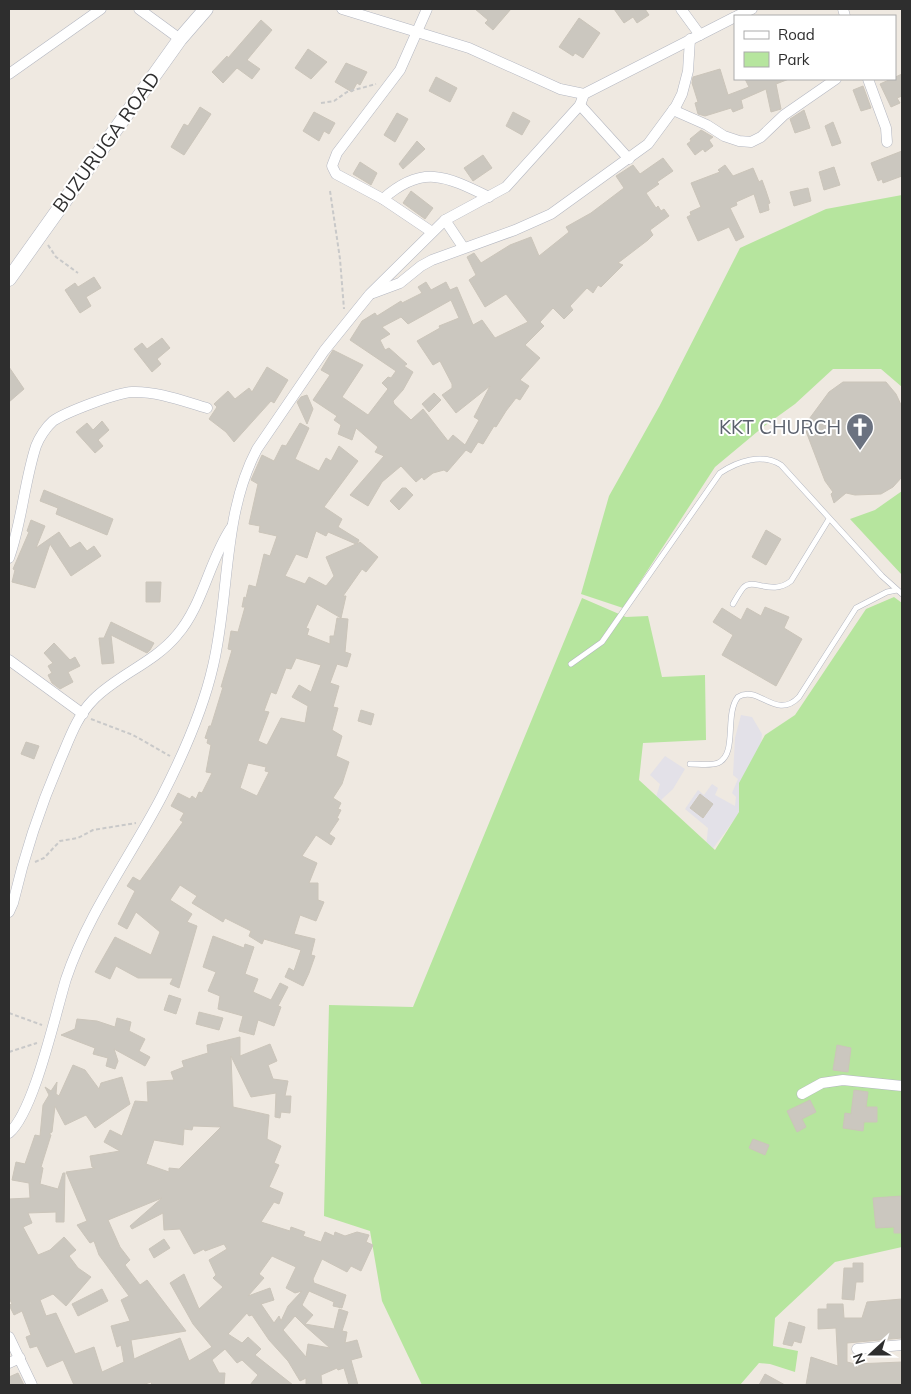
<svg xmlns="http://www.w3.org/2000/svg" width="911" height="1394" font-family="Mulish,sans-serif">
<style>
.industrial{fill:#e3e1e8}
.green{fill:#b6e59e}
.building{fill:#cbc7bf;stroke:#cbc5ba;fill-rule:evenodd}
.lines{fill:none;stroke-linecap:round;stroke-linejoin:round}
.service-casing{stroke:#b4b7c1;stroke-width:6}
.minor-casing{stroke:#b4b7c1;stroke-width:11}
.secondary-casing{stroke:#b4b7c1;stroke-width:15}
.path{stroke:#c9c9c9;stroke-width:2;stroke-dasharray:4 2.5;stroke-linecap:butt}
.service{stroke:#fff;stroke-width:5}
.minor{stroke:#fff;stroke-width:10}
.secondary{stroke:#fff;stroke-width:14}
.labels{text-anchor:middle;stroke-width:4;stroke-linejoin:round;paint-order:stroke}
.street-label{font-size:19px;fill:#2e2e2e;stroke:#fff}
.worship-label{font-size:19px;fill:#5b616d;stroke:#fff;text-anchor:end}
</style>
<rect width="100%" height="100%" fill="#efe9e1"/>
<g class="industrial">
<path d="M741,715L752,717L762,734L760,754L743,808L711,851L706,848L708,828L685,809L698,790L704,795L712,784L718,788L715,795L735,806L736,797L732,793L738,779L733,775L735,738Z"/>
<path d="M665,756L685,769L673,789L662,799L659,809L653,807L660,784L650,775Z"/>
</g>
<g class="green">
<path d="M902,195V387L881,369H833L795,404L763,427L715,467L623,608L581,594L609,496L660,405L740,248L826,209Z"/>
<path d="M902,491V575L850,519L875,510Z"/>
<path d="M894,597L902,603V1247L835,1262L775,1318L773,1346L798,1351L795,1372L770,1364L759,1363L740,1385H422L382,1301L370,1231L324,1216L329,1005L413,1007L582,598L626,617L648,616L662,677L705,675L706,740L643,743L639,780L715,850L739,812V783L765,735L795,715L866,609Z"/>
</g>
<g class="building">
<path d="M475,9H511L493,30L485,23L488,20Z"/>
<path d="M614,9H645L649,15L637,23L633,17L624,23Z"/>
<path d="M579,18L600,33L583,58L575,53L573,56L559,47Z"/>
<path d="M261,20L272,30L247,60L260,69L252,79L237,68L223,83L212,72L227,56L228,58Z"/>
<path d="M308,49L327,62L311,79L295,68Z"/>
<path d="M346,63L367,72L360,85L357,83L352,92L335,82Z"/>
<path d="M720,69L728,95L749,87L745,79H789L776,84L781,109L771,112L766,89L741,100L743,108L733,112L731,108L705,116L698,114L695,103L698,102L692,83L693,77Z"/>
<path d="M902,74V96L897,98L900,103L891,107L880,84Z"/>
<path d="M436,77L457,88L450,102L429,91Z"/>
<path d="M863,86L871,108L861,111L853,90Z"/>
<path d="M200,107L211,114L184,155L171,147L184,124L188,126Z"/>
<path d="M804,110L810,128L795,133L790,119Z"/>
<path d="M314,112L335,123L329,134L324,131L319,141L303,131Z"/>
<path d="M513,112L530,121L522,135L506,126Z"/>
<path d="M397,113L408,119L395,142L384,135Z"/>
<path d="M833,122L841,143L832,146L825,126Z"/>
<path d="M701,130L713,137L709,140L713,146L705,152L703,149L695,155L687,144L691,141L690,139Z"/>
<path d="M417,141L425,149L403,169L399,164Z"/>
<path d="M902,151V176L883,183L882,179L878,181L871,163Z"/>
<path d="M483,155L492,168L473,181L464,168Z"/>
<path d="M663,158L673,171L657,182L659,184L646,193L656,208L658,206L661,211L664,209L669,216L650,230L653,235L648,240L618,263L623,265L601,287L598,285L593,293L587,288L570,306L573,310L564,319L553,308L540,322L544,326L525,345L540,358L520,380L529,386L520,400L516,398L506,411L496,427L494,426L483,444L478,442L471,453L466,450L447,472L444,470L433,473L424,480L422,477L416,482L401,466L382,482L368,506L350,495L384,456L375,452L378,447L356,428L352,440L338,434L341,425L334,420L337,416L313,400L330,375L321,370L333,350L363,365L342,397L368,415L388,389L382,383L388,377L391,378L396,371L350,340L362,321L375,313L377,316L401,301L402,303L422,293L418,287L426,282L431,290L446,282L450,290L457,287L473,325L482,320L495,338L528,322L506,294L485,307L469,280L476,275L467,257L474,253L481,263L510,245L531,237L539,256L569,232L566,227L591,213L624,188L616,176L633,165L640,174ZM451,300L459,318L439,326L440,328L417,341L433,365L440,361L452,384V388L442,395L456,413L490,386L474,417L479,420L465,445L453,435L448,441L423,409L411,420L394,404L393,401L403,390L413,372L404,366L407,364L389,348L385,350L380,340L390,334L382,327L401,317L408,324Z"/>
<path d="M360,162L377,173L371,185L353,174Z"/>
<path d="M725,165L733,176L753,168L759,182L762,180L766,191L770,203L768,204L769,210L760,213L754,194L736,202L737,205L730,208L744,237L736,241L729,227L698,241L687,217L691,215L690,212L701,207L691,183L720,172L718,170Z"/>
<path d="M834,167L840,185L824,190L819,172Z"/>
<path d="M808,188L811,201L794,206L790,192Z"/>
<path d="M411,191L433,208L425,219L403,203Z"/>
<path d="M94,277L101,288L86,297L91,306L80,313L65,290L75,283L78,287Z"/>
<path d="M162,338L170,348L157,359L161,364L152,372L134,349L142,343L147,349Z"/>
<path d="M9,367L24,389L9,402Z"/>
<path d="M267,367L288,380L274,403L271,401L234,442L226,432L209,419L217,407L214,404L228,391L235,399L249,388L252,392Z"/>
<path d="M843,382H886L896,394L902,407V477L893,487L881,494L855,495L846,493L834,503L831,494L833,492L825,481L804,426L829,392Z"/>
<path d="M434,393L441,400L429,412L422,404Z"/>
<path d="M307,395L313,409L307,424L297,402L301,397Z"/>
<path d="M102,421L109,430L98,440L103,446L95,453L76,432L87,423L93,430Z"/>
<path d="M300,423L309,428L295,459L319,471L326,458L331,461L339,446L358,461L324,507L342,519L338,527L359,540L357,544L360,542L378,557L366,572L362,569L343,596H346L341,618L317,604L306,628L309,629L307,635L330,644V636H334L337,618L348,619L345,652L351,654L347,667L337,664L330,683L339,686L333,707L338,708L332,730L342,736L336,756L349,762L342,784L333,798L341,803L338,809L341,810L337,818L339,819L329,834L335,838L331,845L316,835L302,856L317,863L309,883H318V900L324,902L316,921L300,915L294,934L315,939L311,955L315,956L309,973L303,986L285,977L289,968L294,971L301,950L264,939L262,944L249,936L251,931L225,918L223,922L192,903L197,896L180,885L170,900L192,914L187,922L197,926L179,988L170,984L173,978H138L116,966L110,979L95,972L115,937L151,955L160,932L136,912L127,929L118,924L135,891L127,886L133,877L140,881L183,822L180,820L184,813L171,806L178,793L190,799L192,796L196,799L199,792L202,793L212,773L206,772L211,745L207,743L208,739L205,738L209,726H211L223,687H221L232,650L228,649L231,631L238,632L245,607H242L244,597L246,598L249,585L256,587L264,554L270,556L277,536L259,532L260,526L249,524L258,484L251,480L262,455L274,461L282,445L286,446ZM316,531L326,536L328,532L356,544L326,557L334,576L326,586L309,577L305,584L285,576L296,554L307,558ZM296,658L321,665L311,692L299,685L292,697L308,706L305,723L281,718L267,745L258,741L269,712L264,711L271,692L276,694L286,668L291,669ZM248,763L266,767L265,771L269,772L257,796L240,788Z"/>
<path d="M402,488H406L413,495L399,510L390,501Z"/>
<path d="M44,490L113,519L107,535L56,514L58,508L40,501Z"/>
<path d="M31,520L45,526L36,548L59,532L70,548L80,542L87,551L94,546L101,556L71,576L50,544L35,588L12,582L15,570L13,569L29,532L27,531Z"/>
<path d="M766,530L781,539L766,565L752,557Z"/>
<path d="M146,582H161L160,602H146Z"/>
<path d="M765,607L789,617L784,628L802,639L776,686L722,655L733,635L713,622L722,608L741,620L747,608L761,616Z"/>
<path d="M111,622L154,643L150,650L147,653L111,635L114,663L102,664L99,638H104Z"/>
<path d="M54,643L70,660L75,657L80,666L68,672L73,682L60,689L52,683L48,675L52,673L48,666L53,663L44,653Z"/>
<path d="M361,710L374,714L371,725L358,721Z"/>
<path d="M26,742L39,746L34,759L21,754Z"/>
<path d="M700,794L713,804L703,818L690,808Z"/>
<path d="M213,936L244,948L245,944L254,947L245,974L258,979L253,992L271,1000L280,983L288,987L278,1006L281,1007L274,1026L258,1020L254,1035L239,1031L243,1016L218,1009L220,996L208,991L216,972L203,967Z"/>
<path d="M169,995L181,999L176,1014L164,1010Z"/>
<path d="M199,1012L223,1018L219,1030L196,1024Z"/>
<path d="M117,1018L131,1022L129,1031L145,1039L139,1051L150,1057L145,1066L114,1049L118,1061L115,1069L106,1066L108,1058L93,1054L95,1048L61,1035L75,1029L77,1019L97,1021L115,1027Z"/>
<path d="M240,1037V1056L270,1044L277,1061L268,1065L273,1079L288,1081L285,1096H291L290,1113L281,1112L280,1118L275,1117L276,1093L251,1097L231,1056L233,1107L269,1115L267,1139L281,1146L274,1163L279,1165L269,1187L283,1193L279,1204L274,1202L261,1222L290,1231L291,1227L305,1232L303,1236L321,1242L325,1232L334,1236L335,1232L345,1236L357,1232L369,1235L366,1242L373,1245L361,1271L351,1266L347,1272L322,1259L313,1279L314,1283L346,1295L342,1308L333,1306L334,1302L309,1291L302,1305L313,1315L305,1324L334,1329L339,1309L348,1312L342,1331L347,1332L345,1343L357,1340L362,1357L351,1360L358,1385H349L344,1368L338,1370L337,1368L321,1375L322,1385H306V1378L300,1381L288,1361L269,1340L252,1315L249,1316L247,1313L228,1334L242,1343L248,1337L261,1349L255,1355L293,1385H250L258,1375L242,1360L237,1363L225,1349L212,1360L219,1373H225L224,1385H152L151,1382L142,1385H74L63,1360L47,1367L37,1346L30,1348L26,1337L31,1335L22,1311L14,1315L9,1305L12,1304L9,1298V1199L30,1198L29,1183L12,1180L16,1162L25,1164L35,1135L40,1136L43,1105L49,1095L45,1087L51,1091L57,1082L56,1094L59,1096L73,1065L85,1070L99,1089L101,1083L122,1077L130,1104L95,1128L86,1115L65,1125L55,1106L52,1132L49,1134L51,1135L41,1167L43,1168L40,1184L58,1189L63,1173H65L64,1222H56V1212L28,1213L32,1223L23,1227L38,1255L50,1250L64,1237L76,1250L69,1256L78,1268L91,1277L66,1306L53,1294L40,1300L46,1316L56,1313L75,1354L94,1347L102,1372L124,1362L121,1345L117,1347L111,1326L130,1321L121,1300L129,1296L99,1255L94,1241L90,1243L77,1225L87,1221L66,1172L95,1168L92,1167L90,1156L120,1151L104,1142L110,1130L122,1136L135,1101L148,1102L147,1082L174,1080L171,1072L184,1067L182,1061L208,1053L207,1045ZM193,1126L221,1127L179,1169L169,1168V1172L146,1164L154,1140L183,1145L184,1129L192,1130ZM162,1198L130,1226L132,1229L163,1213L164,1230L180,1229L194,1254L204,1249L205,1251L224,1244L227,1249L209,1260L216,1275L213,1278L223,1287L199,1309L184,1274L170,1283L193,1324L212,1347L189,1361L180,1338L134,1359L131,1340L186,1331L147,1280L140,1285L125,1265L130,1260L120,1247L108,1220ZM272,1256L296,1267L286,1288L295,1293L302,1291L288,1306L281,1321L279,1316L274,1323L261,1304L274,1300L270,1288L248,1296L264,1278L259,1274ZM295,1316L304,1325L330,1348L308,1344L306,1357L283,1330Z"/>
<path d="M837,1045L851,1048L848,1072L833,1070Z"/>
<path d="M854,1090L868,1092L866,1107H877V1122H864L863,1131L843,1128L845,1113L851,1114Z"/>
<path d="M810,1100L816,1112L802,1119L806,1127L797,1132L787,1111Z"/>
<path d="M753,1139L769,1145L765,1155L749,1148Z"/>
<path d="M902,1196V1233H894V1227L876,1228L873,1198Z"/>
<path d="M164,1239L170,1248L154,1258L149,1249Z"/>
<path d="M853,1263H863V1282H856L854,1300L842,1299L844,1268H853Z"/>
<path d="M102,1289L108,1301L78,1316L72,1304Z"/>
<path d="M902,1299V1338L847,1343V1362L855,1364L902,1362V1384L806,1385L811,1357L838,1366L836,1328L818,1329V1309H827V1304H843L844,1318H862L867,1302Z"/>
<path d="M789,1322L805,1327L801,1343L794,1341L792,1346L783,1344Z"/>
<path d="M18,1373L24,1385H9V1377Z"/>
<path d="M765,1374L785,1385H759Z"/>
</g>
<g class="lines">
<g class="service-casing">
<g id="service">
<path d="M733,604C736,599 740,591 744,587C754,578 772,596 791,581L829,519"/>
<path d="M571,664L602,642L720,473C738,461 762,453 781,465L882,576L902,594"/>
<path d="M690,764C699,764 710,766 718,763C738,754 724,714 738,697C758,684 776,721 799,697L856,608L887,592L897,590"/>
</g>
</g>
<g class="minor-casing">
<g id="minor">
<path d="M139,9L180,39"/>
<path d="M342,9L469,48L560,89L584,94L735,17"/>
<path d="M427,9L400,70L337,153L332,166L336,174L383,199L432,232"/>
<path d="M681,9L700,35"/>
<path d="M843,9L845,16"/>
<path d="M737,16L752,9"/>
<path d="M9,74L101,9"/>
<path d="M868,79L886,128L887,142"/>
<path d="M580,105L629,159"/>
<path d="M673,110L707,125L724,136L739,141L751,142L761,137L784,115L836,79"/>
<path d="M383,199C422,164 446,176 489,197"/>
<path d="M445,220L463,247"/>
<path d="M373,293L400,283L421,266L432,260L515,230L551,214L648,144L676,106L682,94L688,71L690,39"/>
<path d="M9,558C22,522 24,483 36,446C39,438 46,427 53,421C66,412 116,393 132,392C157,391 183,401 207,408"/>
<path d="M9,660L83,714"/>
<path d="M9,912L13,903C25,852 41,804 62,756C70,737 78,715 93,700C117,675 154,663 177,635C203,605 209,561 231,528"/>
<path d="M802,1094L822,1083L843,1080L902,1086"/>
<path d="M9,1133C34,1112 55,1015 66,979C88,913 131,856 162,796C183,755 203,710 213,666C230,595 222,515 257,449L324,351L370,294L445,220L506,187L580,105L584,94"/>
<path d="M9,1337L32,1385"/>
<path d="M857,1349L902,1345"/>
<path d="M9,1363L20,1358"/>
</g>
</g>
<g class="secondary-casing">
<path id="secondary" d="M9,279L180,39L206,9"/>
</g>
<g class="path">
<path d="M321,103L334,101L347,92L376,84"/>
<path d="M330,191L340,259L344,309"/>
<path d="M48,245L56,257L78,273"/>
<path d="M91,719L133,735L170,756"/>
<path d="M35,862L44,858L60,841L78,838L93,830L136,823"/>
<path d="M9,1013L42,1025"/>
<path d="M9,1052L37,1043"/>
</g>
<use href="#service" class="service"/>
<use href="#minor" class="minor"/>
<use href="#secondary" class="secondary"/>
</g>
<defs>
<g id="church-pin" transform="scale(1.4375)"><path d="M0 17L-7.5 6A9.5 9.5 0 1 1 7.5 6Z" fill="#6b7280" stroke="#fff"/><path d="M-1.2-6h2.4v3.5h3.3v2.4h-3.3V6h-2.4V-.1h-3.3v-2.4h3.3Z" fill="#fff"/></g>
</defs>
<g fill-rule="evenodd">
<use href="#church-pin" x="860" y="427"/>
</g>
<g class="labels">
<g class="street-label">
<text transform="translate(106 142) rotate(-54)" y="7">BUZURUGA ROAD</text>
</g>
<g class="worship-label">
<text x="841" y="434">KKT CHURCH</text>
</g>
</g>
<rect width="911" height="1394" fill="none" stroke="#2e2e2e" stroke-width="20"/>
<rect x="734" y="15" width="162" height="65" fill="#ffffff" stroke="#ababab"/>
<rect x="744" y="31" width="25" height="8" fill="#ffffff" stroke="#ababab"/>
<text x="778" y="40" font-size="15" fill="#2e2e2e">Road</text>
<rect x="744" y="52" width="25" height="15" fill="#b6e59e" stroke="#ababab"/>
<text x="778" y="65" font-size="15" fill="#2e2e2e">Park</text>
<g transform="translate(871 1354) rotate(249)" stroke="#ffffff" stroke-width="4" paint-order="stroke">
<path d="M0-4L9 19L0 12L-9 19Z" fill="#2e2e2e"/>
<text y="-8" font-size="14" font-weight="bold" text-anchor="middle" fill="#2e2e2e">N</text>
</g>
</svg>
